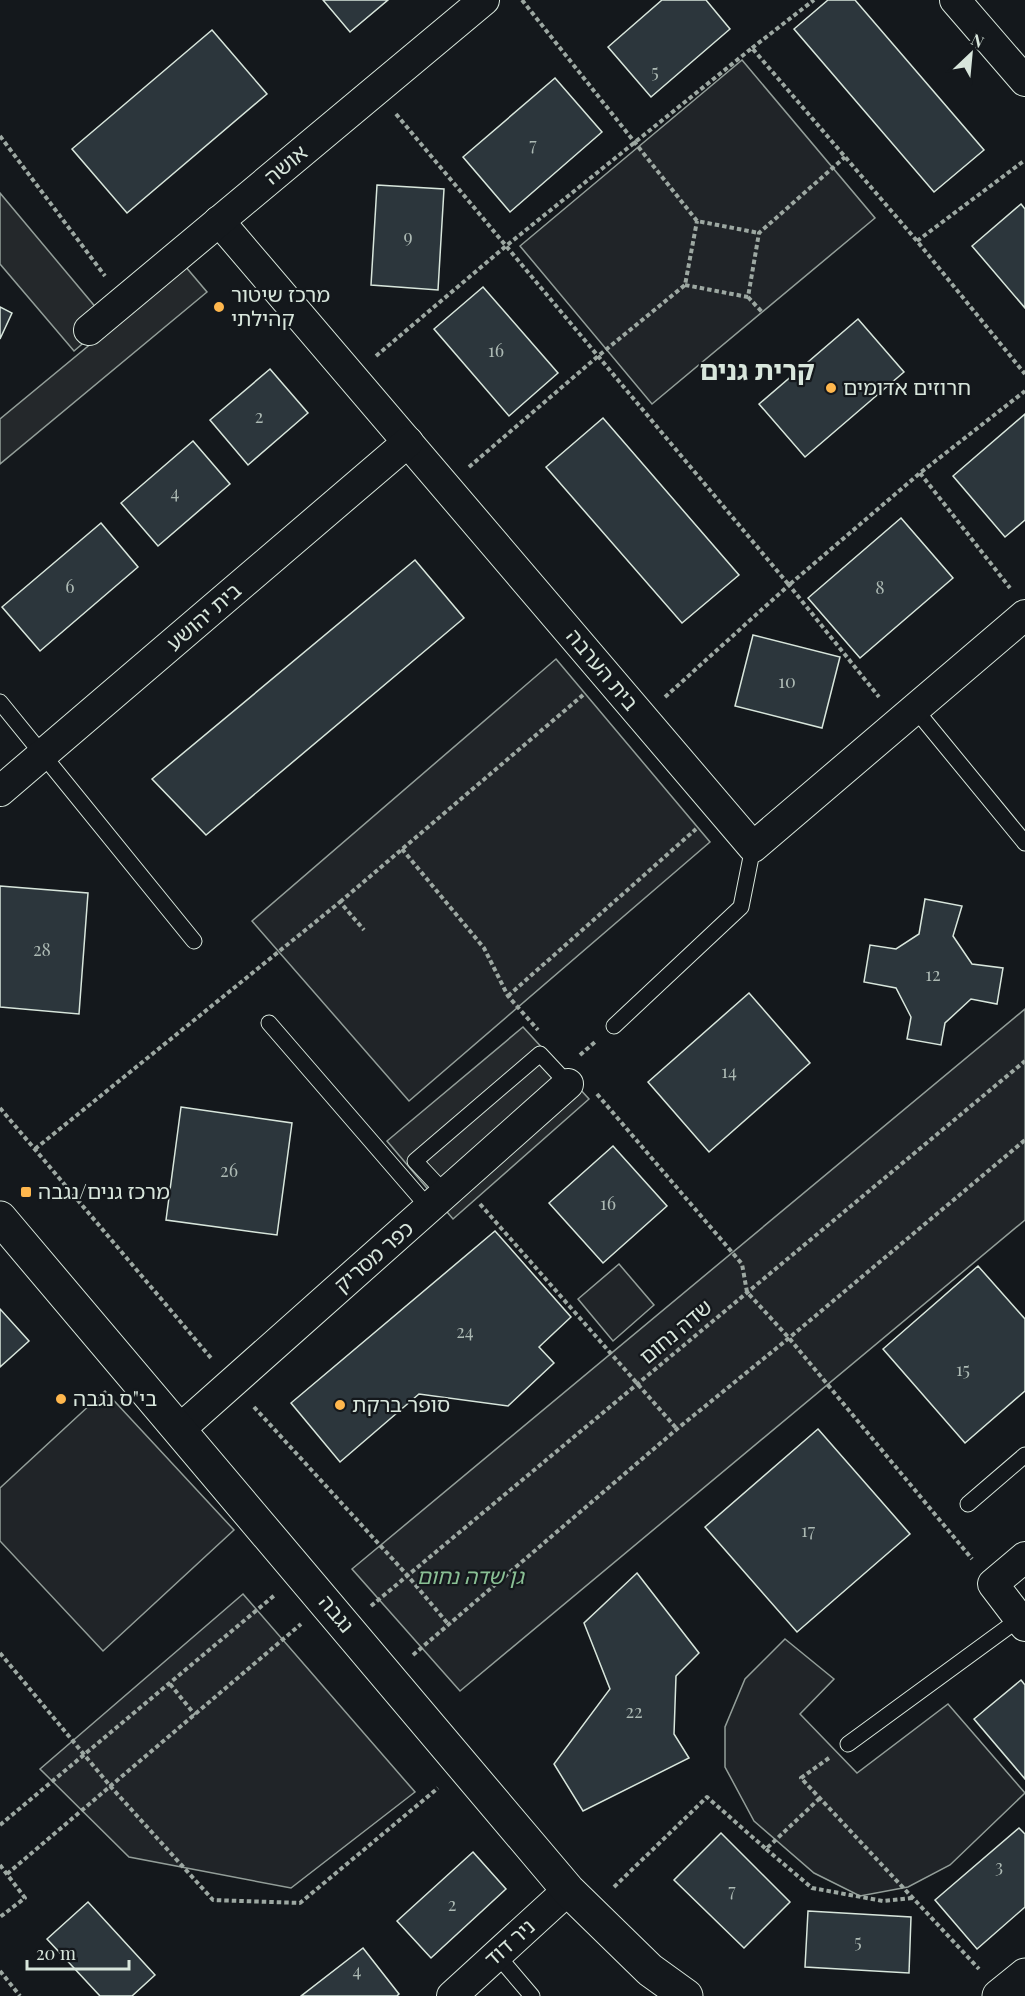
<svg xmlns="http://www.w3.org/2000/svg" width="1025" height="1996" font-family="'Playfair Display','Noto Sans Hebrew',serif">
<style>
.green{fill:#202428;stroke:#939e99;stroke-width:1.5}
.parking{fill:#24282b;stroke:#939e99;stroke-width:1.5}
.building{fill:#2c363c;stroke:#d8e6dc;stroke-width:1.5}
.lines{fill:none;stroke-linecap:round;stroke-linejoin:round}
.service-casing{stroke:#d8e6dc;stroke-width:17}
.minor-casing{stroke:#d8e6dc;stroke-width:32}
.tertiary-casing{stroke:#d8e6dc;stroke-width:35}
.path{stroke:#9da8a2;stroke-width:4;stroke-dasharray:4.5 3;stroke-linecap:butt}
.service{stroke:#14181c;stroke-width:15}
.minor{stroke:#14181c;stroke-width:30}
.tertiary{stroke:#14181c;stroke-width:33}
.poi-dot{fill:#ffb74d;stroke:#14181c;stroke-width:2}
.labels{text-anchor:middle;stroke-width:4.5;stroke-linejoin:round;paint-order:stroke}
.number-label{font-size:18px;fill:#adbab4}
.street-label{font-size:21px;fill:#d8e6dc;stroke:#14181c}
.poi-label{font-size:21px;fill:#d8e6dc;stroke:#14181c;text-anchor:start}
.park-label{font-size:21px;font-style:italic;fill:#8ac095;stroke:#14181c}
.district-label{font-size:27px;font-weight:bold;fill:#d8e6dc;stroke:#14181c}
</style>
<rect width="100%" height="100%" fill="#14181c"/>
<g class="green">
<path d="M742,60L875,218L652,404L520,246Z"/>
<path d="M556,659L710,842L409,1101L252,921Z"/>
<path d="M1025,1009V1220L460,1691L352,1569Z"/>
<path d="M619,1264L654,1305L613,1341L578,1299Z"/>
<path d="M105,1391L234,1530L103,1651L0,1541V1488Z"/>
<path d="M243,1594L415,1792L291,1888L129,1857L40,1769Z"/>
<path d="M785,1639L834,1679L800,1714L857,1773L948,1704L1025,1793L950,1865L908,1887L860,1896L814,1873L754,1821L725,1767V1727L745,1679Z"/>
</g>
<g class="parking">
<path d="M0,193L108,322L74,351L0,264Z"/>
<path d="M185,266L207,292L0,464V419Z"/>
<path d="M523,1027L589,1099L453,1219L387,1141Z"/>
</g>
<g class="building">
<path d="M323,0H388L350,32Z"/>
<path d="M662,0H706L730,29L651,97L608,47Z"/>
<path d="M828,0H855L984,150L934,192L794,29Z"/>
<path d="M212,30L267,94L127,213L72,149Z"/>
<path d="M555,78L602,132L510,212L463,157Z"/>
<path d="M377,185L444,189L438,290L371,285Z"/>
<path d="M1021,204L1025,209V308L972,246Z"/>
<path d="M483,287L558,373L509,416L434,329Z"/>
<path d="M0,307L12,313L0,339Z"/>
<path d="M858,319L904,372L805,457L759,404Z"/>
<path d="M270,369L308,413L248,465L210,420Z"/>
<path d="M1025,414V520L1005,537L953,476Z"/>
<path d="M603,418L739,575L682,623L546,467Z"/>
<path d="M193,441L230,484L158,546L121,503Z"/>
<path d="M901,518L953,578L860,658L808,598Z"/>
<path d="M101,523L138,567L40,651L2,607Z"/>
<path d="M415,560L464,618L206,835L152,779Z"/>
<path d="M753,635L840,657L822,728L735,706Z"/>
<path d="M0,886L88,893L79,1014L0,1007Z"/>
<path d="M925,899L962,906L953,936L972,964L1003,968L997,1004L971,999L945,1023L941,1045L907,1039L911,1017L896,988L864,982L870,945L896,949L919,934Z"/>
<path d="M749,993L810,1063L709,1152L648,1082Z"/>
<path d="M181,1107L292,1123L277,1235L166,1220Z"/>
<path d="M613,1146L667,1206L603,1263L549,1203Z"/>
<path d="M495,1231L571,1317L539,1347L554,1363L508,1406L419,1394L340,1462L291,1403Z"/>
<path d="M978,1266L1025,1319V1391L965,1443L883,1349Z"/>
<path d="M0,1309L29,1341L0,1367Z"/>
<path d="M818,1429L910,1534L797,1632L705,1527Z"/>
<path d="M637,1573L699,1653L676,1676L674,1734L689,1758L583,1811L554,1764L610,1689L584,1623Z"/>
<path d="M1021,1680L1025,1685V1779L974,1719Z"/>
<path d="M1019,1828L1025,1834V1907L977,1949L935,1900Z"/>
<path d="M721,1833L790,1902L744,1948L674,1880Z"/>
<path d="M473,1852L506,1889L431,1958L397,1921Z"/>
<path d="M88,1902L155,1975L132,1996H100L47,1939Z"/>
<path d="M808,1911L911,1917L909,1973L805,1967Z"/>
<path d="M363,1948L399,1994L397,1996H301Z"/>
</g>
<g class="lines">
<g class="service-casing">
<g id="service">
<path d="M0,702L194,941"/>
<path d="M915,709L1025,843"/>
<path d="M269,1023L429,1208"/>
<path d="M614,1026L741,907L753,847"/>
<path d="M445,1193L415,1161L540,1054L568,1084"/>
<path d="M968,1504L1025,1455"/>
<path d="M848,1744L1019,1619"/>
<path d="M497,1955L532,1996"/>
</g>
</g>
<g class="minor-casing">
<g id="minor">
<path d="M955,0L1025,81"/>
<path d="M219,221L753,847L1025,615"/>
<path d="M89,330L484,0"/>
<path d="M0,791L408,442"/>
<path d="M179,1430L568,1084"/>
<path d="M1025,1557L993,1584L1025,1626"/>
<path d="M452,1996L568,1890"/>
</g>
</g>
<g class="tertiary-casing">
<g id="tertiary">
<path d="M0,1218L568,1890L650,1970L686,1996"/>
<path d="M999,1996L1025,1975"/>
</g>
</g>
<g class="path">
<path d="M522,0L697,221L759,233"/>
<path d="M752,48L814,0"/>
<path d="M396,114L789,585L920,473L1025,391"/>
<path d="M0,136L105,276"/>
<path d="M917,241L1025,160"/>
<path d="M685,285L748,297L759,233L845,157"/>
<path d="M748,297L762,312"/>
<path d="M376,356L506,246L752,48L917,241L1025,374"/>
<path d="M469,467L597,357L685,285L697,221"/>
<path d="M920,473L1010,588"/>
<path d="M665,697L789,585L879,697"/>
<path d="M402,849L484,948L508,996L538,1030"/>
<path d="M340,902L583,695"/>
<path d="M508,996L696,829"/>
<path d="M580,1055L595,1042"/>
<path d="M597,1094L742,1264L747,1292L789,1338L972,1559"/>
<path d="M0,1108L211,1358"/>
<path d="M35,1149L340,902L364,930"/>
<path d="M480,1204L677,1429"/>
<path d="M254,1407L408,1576L449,1625"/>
<path d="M371,1606L1025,1061"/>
<path d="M0,1653L111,1787L213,1900L300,1903L438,1788"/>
<path d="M413,1655L677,1429L789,1338L1025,1140"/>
<path d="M170,1684L195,1715"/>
<path d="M829,1758L801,1778L979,1969"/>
<path d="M0,1825L276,1594"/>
<path d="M766,1849L812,1888L883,1901L913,1898"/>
<path d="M0,1865L25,1898L0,1917"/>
<path d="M7,1874L301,1624"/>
<path d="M614,1887L707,1797L766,1849L820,1798"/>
<path d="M0,1971L20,1996"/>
</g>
<use href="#service" class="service"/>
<use href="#minor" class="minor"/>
<use href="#tertiary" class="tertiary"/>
</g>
<g class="poi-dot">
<circle cx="219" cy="307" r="6"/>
<circle cx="831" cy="388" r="6"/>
<rect x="20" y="1186" width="12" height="12" rx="3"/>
<circle cx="61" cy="1399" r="6"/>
<circle cx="340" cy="1405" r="6"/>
</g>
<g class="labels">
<g class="number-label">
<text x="655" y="78">5</text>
<text x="533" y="151">7</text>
<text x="408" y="243">9</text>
<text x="496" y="357">16</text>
<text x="259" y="423">2</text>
<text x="175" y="499">4</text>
<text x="70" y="593">6</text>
<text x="880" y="594">8</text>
<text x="787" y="688">10</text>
<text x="42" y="956">28</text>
<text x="933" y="981">12</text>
<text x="729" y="1078">14</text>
<text x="229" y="1177">26</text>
<text x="608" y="1210">16</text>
<text x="465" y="1338">24</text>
<text x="963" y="1376">15</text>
<text x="808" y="1537">17</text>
<text x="634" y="1718">22</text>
<text x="999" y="1873">3</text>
<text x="732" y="1897">7</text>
<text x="452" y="1911">2</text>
<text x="858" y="1948">5</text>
<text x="357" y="1977">4</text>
</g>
<g class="street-label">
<text transform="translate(286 165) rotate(-40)" y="7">אושה</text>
<text transform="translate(204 617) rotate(-41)" y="7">בית יהושע</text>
<text transform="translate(602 670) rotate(50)" y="7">בית הערבה</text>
<text transform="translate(374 1257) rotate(-41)" y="7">כפר מסריק</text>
<text transform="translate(676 1332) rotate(-40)" y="7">שדה נחום</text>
<text transform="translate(336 1614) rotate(50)" y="7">נגבה</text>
<text transform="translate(510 1943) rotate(-42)" y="7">ניר דוד</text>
</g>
<g class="poi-label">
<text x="231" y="302">מרכז שיטור<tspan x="231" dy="24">קהילתי</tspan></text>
<text x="843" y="395">חרוזים אדומים</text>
<text x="38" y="1199">מרכז גנים/נגבה</text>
<text x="73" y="1406">בי"ס נגבה</text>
<text x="352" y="1412">סופר ברקת</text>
</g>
<g class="park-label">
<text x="470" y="1584">גן שדה נחום</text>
</g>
<g class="district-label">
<text x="757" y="380">קרית גנים</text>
</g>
</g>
<g transform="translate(971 54) rotate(26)" stroke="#14181c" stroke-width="4.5" paint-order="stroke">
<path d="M0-4.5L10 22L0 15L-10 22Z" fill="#d8e6dc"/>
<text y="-9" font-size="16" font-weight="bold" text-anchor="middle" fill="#d8e6dc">N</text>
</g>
<path d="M27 1960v9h102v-9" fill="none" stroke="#d8e6dc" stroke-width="3"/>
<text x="36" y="1960" font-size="18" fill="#d8e6dc" stroke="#14181c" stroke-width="4.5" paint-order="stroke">20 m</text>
</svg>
